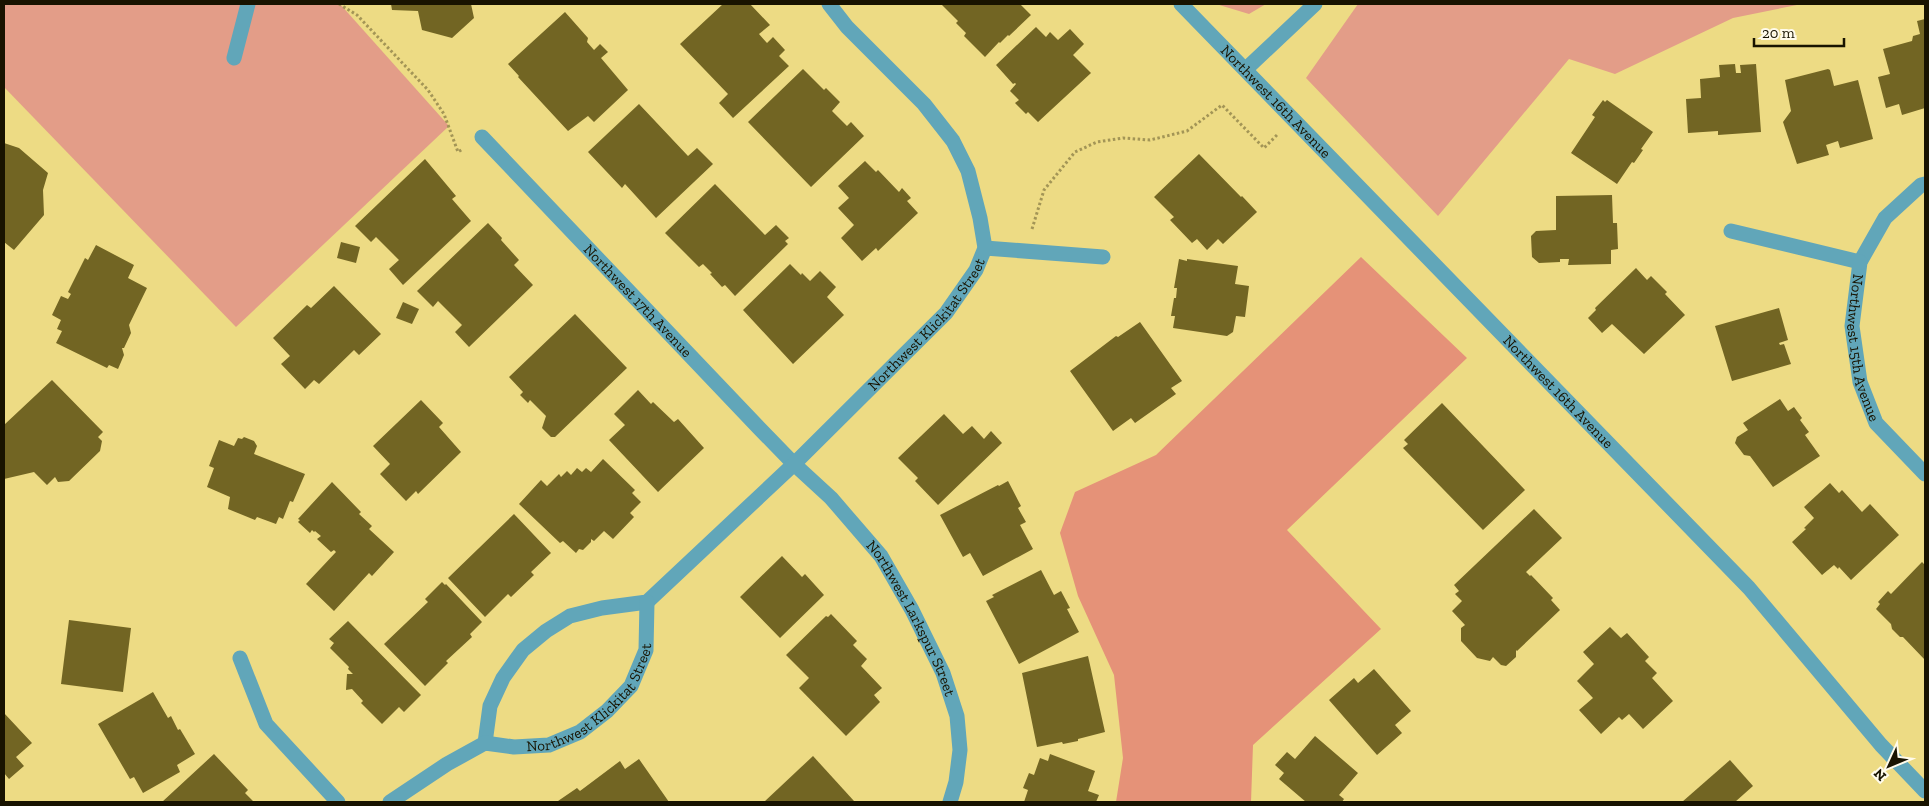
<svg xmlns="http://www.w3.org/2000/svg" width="1929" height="806" font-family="'Zilla Slab',serif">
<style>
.green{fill:#e39d88}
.forest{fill:#e59278}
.building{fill:#726523}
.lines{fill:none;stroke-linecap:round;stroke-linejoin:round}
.path{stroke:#a39556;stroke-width:3;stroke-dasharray:2.5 2.5;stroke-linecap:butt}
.minor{stroke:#61a6b9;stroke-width:15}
.labels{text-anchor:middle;stroke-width:4;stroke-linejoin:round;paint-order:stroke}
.street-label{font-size:15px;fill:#181300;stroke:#fffbeb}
</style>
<rect width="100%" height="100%" fill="#eddb84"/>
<g class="green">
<path d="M4,4H340L449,126L236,327L4,87Z"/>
<path d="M1216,4H1266L1249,14Z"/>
<path d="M1358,4H1802L1733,18L1615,74L1569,59L1438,216L1306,78Z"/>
</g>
<path class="forest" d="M1361,257L1467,358L1287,530L1381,629L1253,745L1251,802H1116L1123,758L1114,675L1078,596L1060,533L1075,492L1156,455Z"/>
<g class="building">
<path d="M391,4H471L474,18L452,38L422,30L418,11L392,10Z"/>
<path d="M723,4H750L770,25L759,34L767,43L773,37L785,50L779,56L789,66L733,118L719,103L728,94L680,44Z"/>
<path d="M941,4H1020L1031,15L1009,36L1008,35L1000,43L999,42L985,57L964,36L966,33L956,23L958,21Z"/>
<path d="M565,12L588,38L587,42L594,50L600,44L608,52L601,58L628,90L594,122L588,116L568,131L518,77L519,76L508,64Z"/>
<path d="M1925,19V108L1902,115L1899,104L1886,108L1878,77L1890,74L1883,49L1912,41L1913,36L1920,34L1917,21Z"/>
<path d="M1036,27L1046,37L1050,32L1058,40L1070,29L1084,44L1073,55L1091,73L1038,122L1028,112L1026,114L1015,103L1019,100L1010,91L1016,84L1015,83L1013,84L996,65Z"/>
<path d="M1735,64L1736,73H1741L1740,65L1756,64L1761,132L1718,135V131L1688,133L1686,99L1701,98L1700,79L1720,77L1719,65Z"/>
<path d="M803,69L824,90L826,88L840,102L832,111L847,126L851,122L864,136L811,187L748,122Z"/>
<path d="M1828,69L1830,70L1834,86L1858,80L1873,139L1840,148L1838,141L1826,145L1829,155L1797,164L1783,122L1791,111L1785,80Z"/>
<path d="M1603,100L1605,102L1607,100L1653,132L1641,149L1643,150L1634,163L1632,162L1617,184L1571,153L1595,117L1592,115Z"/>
<path d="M639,104L688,156L697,148L713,164L656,218L625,184L622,188L588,152Z"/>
<path d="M4,143L19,148L48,173L43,190L44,215L14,250L4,242Z"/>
<path d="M1199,154L1241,197L1242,196L1257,212L1223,244L1218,239L1207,250L1197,239L1192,243L1170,220L1174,217L1154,197Z"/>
<path d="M425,159L456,196L452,199L471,221L403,285L389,269L399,260L376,237L371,242L355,226Z"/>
<path d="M865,161L876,172L878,170L899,192L902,188L911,198L907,201L918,213L878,251L876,248L862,261L841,238L854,225L838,208L849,198L838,186Z"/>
<path d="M715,184L765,235L776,225L789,238L785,241L788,244L735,296L725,285L722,287L710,274L712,273L703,264L699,267L665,233Z"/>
<path d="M1612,195L1613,223H1617L1618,249L1611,250V264L1568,265L1569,259H1560V262L1539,263L1532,257L1531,236L1536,231L1556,230V196Z"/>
<path d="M488,223L502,238L501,240L519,260L514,265L533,285L469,347L455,332L462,325L438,301L433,307L417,291Z"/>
<path d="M341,242L360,247L356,263L337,258Z"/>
<path d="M96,245L134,265L128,278L147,288L129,325L131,333L124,348H122L124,355L118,369L109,365L107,368L56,343L62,331L57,329L61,320L52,315L61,296L68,299L71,294L68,292L85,258L88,260Z"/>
<path d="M1179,259L1187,261V259L1238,266L1235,284L1249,286L1245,317L1236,316L1233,332L1227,336L1173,328L1175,316H1171L1174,298H1176L1177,288H1174Z"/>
<path d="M790,264L801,275L802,273L810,281L820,271L836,287L827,297L844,315L793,364L743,310Z"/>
<path d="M1636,268L1647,280L1651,276L1667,292L1665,294L1685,315L1644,354L1612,324L1602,333L1588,318L1596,310L1595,308Z"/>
<path d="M334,286L381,334L359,355L354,350L319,384L314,380L305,389L281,364L290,356L273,338L307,305L311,308Z"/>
<path d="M403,302L419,309L412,324L396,318Z"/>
<path d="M1779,308L1788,340L1779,343L1780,345L1784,344L1791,364L1732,381L1715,326Z"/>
<path d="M575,314L627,368L555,437H551L542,428L546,416L530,400L528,403L520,395L523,392L509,377Z"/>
<path d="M1140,322L1182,381L1171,388L1176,394L1135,423L1131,418L1113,431L1070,371L1116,336L1118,337Z"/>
<path d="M52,380L103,432L98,437L102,441L100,451L69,481L58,482L55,477L47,485L34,472L4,479V425Z"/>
<path d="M638,390L651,404L653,402L674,422L678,419L704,448L658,492L609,440L625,425L614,414Z"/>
<path d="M1780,399L1788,411L1794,407L1802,418L1800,420L1809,432L1805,435L1820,456L1773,487L1750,456L1744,455L1735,443L1737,437L1748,430L1743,423Z"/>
<path d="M421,400L443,423L439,427L461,452L418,494L416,491L406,501L380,474L390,464L373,446Z"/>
<path d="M1442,403L1525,490L1483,530L1403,448L1408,444L1404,440Z"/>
<path d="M944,414L963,434L972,426L984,439L991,431L1002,443L938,505L915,481L918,478L898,458Z"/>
<path d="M244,437L254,441L257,446L254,454L305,474L293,502L290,501L283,519L279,517L276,524L257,517L255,520L228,509L230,497L207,487L214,468L209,466L219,440L234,446L238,438L242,439Z"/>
<path d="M603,459L635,490L632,493L641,502L630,513L634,517L613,539L604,531L594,541L591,539V542L583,550L579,549L576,553L563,541L560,543L519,504L541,480L547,486L559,474L561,477L567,471L571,475L577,468L582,472L586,468L591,472Z"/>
<path d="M1008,481L1021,506L1018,508L1026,522L1020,525L1033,549L983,576L970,553L963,557L940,515L998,485L999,486Z"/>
<path d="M332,482L361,512L359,514L372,526L369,529L394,552L372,576L369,573L334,611L306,584L336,552L334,550L331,552L317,539L321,536L315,531L314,532L312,530L310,533L298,522L300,520L298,519Z"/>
<path d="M1830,483L1839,493L1842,490L1862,512L1870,504L1899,535L1851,580L1839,567L1838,569L1834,565L1822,575L1792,542L1806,529L1804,528L1814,518L1804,507Z"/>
<path d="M1534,509L1562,538L1526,572L1530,576L1531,575L1553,598L1551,600L1560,610L1517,651L1516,650V657L1506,666L1501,665L1493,657L1490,661L1477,658L1461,641V628L1465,625L1452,611L1462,601L1455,594L1459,591L1454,585Z"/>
<path d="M514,514L551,553L531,572L534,575L511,597L508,594L485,617L448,578Z"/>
<path d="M782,556L802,577L805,574L824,595L780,638L740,597Z"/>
<path d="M1922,562L1925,565V660L1903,637H1900L1892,629L1891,624L1876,609L1880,604L1878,602L1888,591L1891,594Z"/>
<path d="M1041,570L1054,595L1061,591L1070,608L1067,609L1079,632L1019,664L986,601L994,597L992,595Z"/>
<path d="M442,582L445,585L446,584L482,622L470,634L472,637L446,661L448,663L425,686L384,644L428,602L425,599Z"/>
<path d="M831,614L857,641L853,645L867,659L861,666L882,688L874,695L880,702L846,736L799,688L809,678L786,655L826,616L828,617Z"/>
<path d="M69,620L131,628L123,692L61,684Z"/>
<path d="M348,621L421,695L404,712L399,707L382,724L361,703L363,701L352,689L346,690L347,674H353L348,669L349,667L330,648L334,643L329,639Z"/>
<path d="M1610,627L1621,638L1627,633L1649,657L1645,661L1657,673L1652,678L1673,701L1643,729L1629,714L1622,720L1619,717L1601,734L1579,710L1593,698L1577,681L1594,664L1583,652Z"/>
<path d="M1088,656L1105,732L1078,739V741L1063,744L1062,742L1037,747L1022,673Z"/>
<path d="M1374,669L1411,711L1395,725L1402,733L1377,755L1329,700L1354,678L1358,683Z"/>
<path d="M153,692L168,718L171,716L178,730L180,729L195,754L177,765L180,772L143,793L134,777L130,779L98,724Z"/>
<path d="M4,713L32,743L16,757L24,766L9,779L4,773Z"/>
<path d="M1315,736L1358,773L1339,795L1344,799L1342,802H1306L1279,779L1284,773L1275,765L1287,752L1295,759Z"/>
<path d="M214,754L248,790L245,793L254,802H162Z"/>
<path d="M1050,754L1095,771L1088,791L1099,795L1096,802H1024L1028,790L1023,788L1029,773L1034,775L1040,758L1048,761Z"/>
<path d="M813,756L854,801L853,802H764Z"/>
<path d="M639,759L669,802H560L558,801L577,788L580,791L620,761L625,769Z"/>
<path d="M1730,760L1753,786L1735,802H1682Z"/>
</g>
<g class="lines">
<g class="path">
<path d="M339,4L357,15L428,90L444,114L458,152L463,149"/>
<path d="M1032,229L1044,190L1075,152L1097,142L1123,138L1150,140L1187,131L1222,105L1264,148L1277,135"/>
</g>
<g class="minor">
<path id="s1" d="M1181,4L1749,588L1881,745L1925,791"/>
<path d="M234,58L248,4"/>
<path d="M1246,69L1315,4"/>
<path id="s2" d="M482,137L759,428L794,464L831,498L881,556L912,610L943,673L957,716L960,750L956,782L950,802"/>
<path id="s3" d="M1925,184L1921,185L1885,218L1860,262L1852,326L1860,382L1876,423L1925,474"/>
<path d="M1731,231L1860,262"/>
<path d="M985,248L1103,257"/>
<path d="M240,658L266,724L338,802"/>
<path id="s4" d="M485,743L490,706L503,678L523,650L546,631L570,616L602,608L647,602L794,464L946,313L976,270L985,248L980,218L968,171L953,141L924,104L847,27L829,4"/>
<path id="s5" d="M390,802L447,764L485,743L514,747L549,745L580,732L607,711L631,686L646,650L647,602"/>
</g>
</g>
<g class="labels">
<g class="street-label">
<text dy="5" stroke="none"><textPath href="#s1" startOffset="136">Northwest 16th Avenue</textPath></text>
<text dy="5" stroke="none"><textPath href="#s2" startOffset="226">Northwest 17th Avenue</textPath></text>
<text dy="5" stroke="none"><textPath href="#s4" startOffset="634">Northwest Klickitat Street</textPath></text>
<text dy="5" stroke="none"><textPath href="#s3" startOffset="191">Northwest 15th Avenue</textPath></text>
<text dy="5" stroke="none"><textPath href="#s1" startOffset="541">Northwest 16th Avenue</textPath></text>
<text dy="5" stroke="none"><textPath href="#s2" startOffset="648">Northwest Larkspur Street</textPath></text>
<text dy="5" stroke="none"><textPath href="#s5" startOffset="239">Northwest Klickitat Street</textPath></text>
</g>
</g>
<rect width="1929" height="806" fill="none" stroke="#181300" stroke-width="10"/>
<g transform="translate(1889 766) rotate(226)" stroke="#fffbeb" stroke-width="4" paint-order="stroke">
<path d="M0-4L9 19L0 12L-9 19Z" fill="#181300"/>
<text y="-8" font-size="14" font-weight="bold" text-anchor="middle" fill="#181300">N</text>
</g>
<path d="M1754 38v8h90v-8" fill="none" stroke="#181300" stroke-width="2.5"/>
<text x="1762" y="38" font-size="15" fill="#181300" stroke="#fffbeb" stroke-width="4" paint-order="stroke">20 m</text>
</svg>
